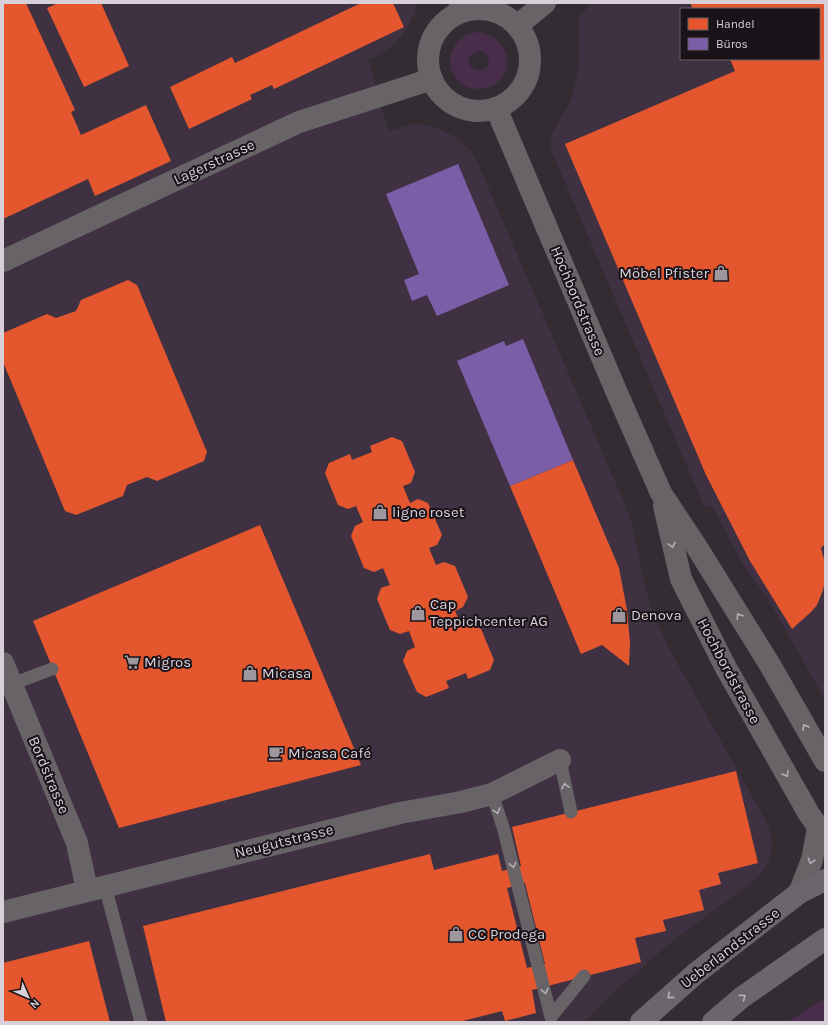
<svg xmlns="http://www.w3.org/2000/svg" width="828" height="1025" font-family="Karla,sans-serif">
<style>
.built{fill:#403142;fill-rule:evenodd}
.green{fill:#492e4c;fill-rule:evenodd}
.shops{fill:#e4572e;fill-rule:evenodd}
.offices{fill:#7b5ea7}
.lines{fill:none;stroke-linecap:round;stroke-linejoin:round}
.service{stroke:#676367;stroke-width:13}
.minor{stroke:#676367;stroke-width:22}
.secondary{stroke:#6c656c;stroke-width:22}
.oneway{stroke:#b6afb6}
.oneway2{stroke:#b8b0b8}
.labels{text-anchor:middle;stroke-width:4;stroke-linejoin:round;paint-order:stroke}
.street-label{font-size:15px;fill:#d8d0d8;stroke:#1a141a}
.poi-label{font-size:15px;fill:#d8d0d8;stroke:#1a141a;text-anchor:start}
</style>
<rect width="100%" height="100%" fill="#332d33"/>
<g class="built">
<path d="M3,3H417L414,14L408,26L401,37L391,47L380,54L368,59L388,131L415,124L431,126L456,137L470,150L476,159L625,505L632,524L642,573L650,605L658,625L667,645L767,823L771,835L772,848L769,860L763,871L755,880L671,942L612,994L585,1022H3Z"/>
<path d="M593,3H825V699L769,601L743,565L712,505L705,508L552,152L550,140L553,132L572,98L578,73L579,18L582,13ZM681,9H819V59H681Z"/>
</g>
<g class="green">
<path d="M479,32C525,42 509,97 471,88C463,87 457,80 453,73C445,59 453,42 467,35C471,33 475,33 479,32ZM482,51C500,63 480,78 471,67C464,58 473,52 482,51Z"/>
<path d="M825,998V1022H787Z"/>
</g>
<g class="shops">
<path d="M3,3H26L75,110L71,112L81,135L146,105L171,161L95,196L88,179L3,219Z"/>
<path d="M58,3H101L129,66L84,87L47,8Z"/>
<path d="M361,3H393L404,27L274,89L272,85L250,95L252,99L189,129L170,87L232,57L235,63Z"/>
<path d="M691,3H825V544L821,548L825,563V581L823,590L817,605L811,612L792,629L750,561L706,475L565,144L735,71L730,59H819V9H692Z"/>
<path d="M128,280L137,285L207,452L204,461L157,481L147,477L127,485L123,496L76,515L65,511L3,362V333L47,314L56,318L76,311L81,300Z"/>
<path d="M392,437L402,441L415,472L411,483L403,486L410,503L418,499L428,503L442,535L437,545L429,548L436,565L444,562L455,566L468,597L463,607L455,611L463,628L470,624L481,629L494,660L490,670L468,679L466,673L446,681L449,688L426,697L417,692L403,661L407,651L415,647L409,631L400,634L390,630L377,599L381,588L390,585L383,568L374,572L364,568L351,536L355,526L363,522L356,506L348,509L338,505L325,473L329,463L350,454L352,460L372,452L370,446Z"/>
<path d="M573,460L619,568L627,610L630,643L629,666L602,645L581,654L510,486Z"/>
<path d="M260,525L361,765L119,828L33,621Z"/>
<path d="M736,771L758,863L718,873L721,884L699,890L704,910L663,920L666,931L635,938L641,962L532,990L536,1013L505,1021L502,1011L459,1022H166L143,926L430,854L434,870L498,854L502,871L521,866L512,827ZM525,883L545,964L527,968L507,888Z"/>
<path d="M89,941L110,1022H3V963Z"/>
</g>
<g class="offices">
<path d="M458,164L509,285L437,316L427,295L412,301L404,280L419,274L386,194Z"/>
<path d="M523,339L573,460L510,486L457,361L504,341L506,346Z"/>
</g>
<g class="lines">
<g class="service">
<path d="M455,3L459,12"/>
<path d="M12,684L52,669"/>
<path d="M560,760L571,812"/>
<path d="M492,794L503,827L551,1017L584,976"/>
<path d="M105,886L141,1022"/>
</g>
<g class="minor">
<circle cx="479" cy="60" r="51"/>
<path d="M518,25L545,3"/>
<path d="M496,108L617,393L661,493L698,549L770,665L825,761"/>
<path d="M3,261L299,122L432,79"/>
<path d="M664,506L681,579L726,668L809,814L825,837"/>
<path d="M3,663L77,843L87,890"/>
<path d="M799,893L812,860L818,828"/>
<path d="M3,912L400,813L461,802L492,794L560,760"/>
</g>
<g class="secondary">
<path d="M641,1022L695,974L799,893L825,880"/>
<path d="M713,1022L741,998L825,939"/>
</g>
</g>
<defs><path id="oneway-chevron" d="M-2-3.5L2.5 0L-2 3.5" fill="none" stroke-width="1.6" stroke-linecap="round" stroke-linejoin="round"/></defs>
<g class="oneway">
<use href="#oneway-chevron" transform="translate(672 545) rotate(78)"/>
<use href="#oneway-chevron" transform="translate(739 616) rotate(-122)"/>
<use href="#oneway-chevron" transform="translate(805 727) rotate(-120)"/>
<use href="#oneway-chevron" transform="translate(786 774) rotate(60)"/>
<use href="#oneway-chevron" transform="translate(565 786) rotate(-102)"/>
<use href="#oneway-chevron" transform="translate(497 811) rotate(71)"/>
<use href="#oneway-chevron" transform="translate(811 861) rotate(107)"/>
<use href="#oneway-chevron" transform="translate(513 865) rotate(76)"/>
<use href="#oneway-chevron" transform="translate(545 991) rotate(76)"/>
</g>
<g class="oneway2">
<use href="#oneway-chevron" transform="translate(670 996) rotate(139)"/>
<use href="#oneway-chevron" transform="translate(743 997) rotate(-37)"/>
</g>
<defs>
<g id="shop-bare" transform="scale(1.2)"><path d="M-5-2.5h2.3a2.7 3.5 0 0 1 5.4 0H5L5.5 6h-11ZM-1.5-2.5h3a1.5 2.3 0 0 0-3 0Z" fill="#9e979e" stroke="#1a141a" stroke-width="2.5" paint-order="stroke"/></g>
<g id="supermarket-bare" transform="scale(1.2)"><path d="M-6-5.5h2.5l.6 2H6L4.5 2H-2.5L-4.4-4H-6ZM-1.5 3.2a1.3 1.3 0 1 0 .1 0ZM3 3.2a1.3 1.3 0 1 0 .1 0Z" fill="#9e979e" stroke="#1a141a" stroke-width="2.5" paint-order="stroke"/></g>
<g id="cafe-bare" transform="scale(1.2)"><path d="M-5.5-4.5H6V0H3Q3 3.5 0 3.5H-2.5Q-5.5 3.5-5.5 0ZM3-3.2v2h1.7v-2ZM-6 4.5H4V6H-6Z" fill="#9e979e" stroke="#1a141a" stroke-width="2.5" paint-order="stroke"/></g>
</defs>
<g fill-rule="evenodd">
<use href="#shop-bare" x="721" y="273"/>
<use href="#shop-bare" x="380" y="512"/>
<use href="#shop-bare" x="418" y="613"/>
<use href="#shop-bare" x="619" y="615"/>
<use href="#supermarket-bare" x="132" y="662"/>
<use href="#shop-bare" x="250" y="673"/>
<use href="#cafe-bare" x="276" y="753"/>
<use href="#shop-bare" x="456" y="934"/>
</g>
<g class="labels">
<g class="street-label">
<text transform="translate(214 162) rotate(-25)" y="5">Lagerstrasse</text>
<text transform="translate(578 301) rotate(67)" y="5">Hochbordstrasse</text>
<text transform="translate(729 671) rotate(62)" y="5">Hochbordstrasse</text>
<text transform="translate(49 775) rotate(67)" y="5">Bordstrasse</text>
<text transform="translate(284 841) rotate(-14)" y="5">Neugutstrasse</text>
<text transform="translate(730 948) rotate(-38)" y="5">Ueberlandstrasse</text>
</g>
<g class="poi-label">
<text x="709" y="278" text-anchor="end">Möbel Pfister</text>
<text x="392" y="517">ligne roset</text>
<text x="430" y="609">Cap<tspan x="430" dy="17">Teppichcenter AG</tspan></text>
<text x="631" y="620">Denova</text>
<text x="144" y="667">Migros</text>
<text x="262" y="678">Micasa</text>
<text x="288" y="758">Micasa Café</text>
<text x="468" y="939">CC Prodega</text>
</g>
</g>
<rect width="828" height="1025" fill="none" stroke="#d8d0d8" stroke-width="8"/>
<rect x="680" y="8" width="140" height="52" fill="#1a141a" stroke="#665f66"/>
<rect x="688" y="18" width="20" height="12" fill="#e4572e" stroke="#665f66"/>
<text x="716" y="28" font-size="12" fill="#d8d0d8">Handel</text>
<rect x="688" y="38" width="20" height="12" fill="#7b5ea7" stroke="#665f66"/>
<text x="716" y="48" font-size="12" fill="#d8d0d8">Büros</text>
<g transform="translate(28 997) rotate(135)" stroke="#1a141a" stroke-width="3" paint-order="stroke">
<path d="M0-3L7 15L0 10L-7 15Z" fill="#d8d0d8"/>
<text y="-6" font-size="11" font-weight="bold" text-anchor="middle" fill="#d8d0d8">N</text>
</g>
</svg>
